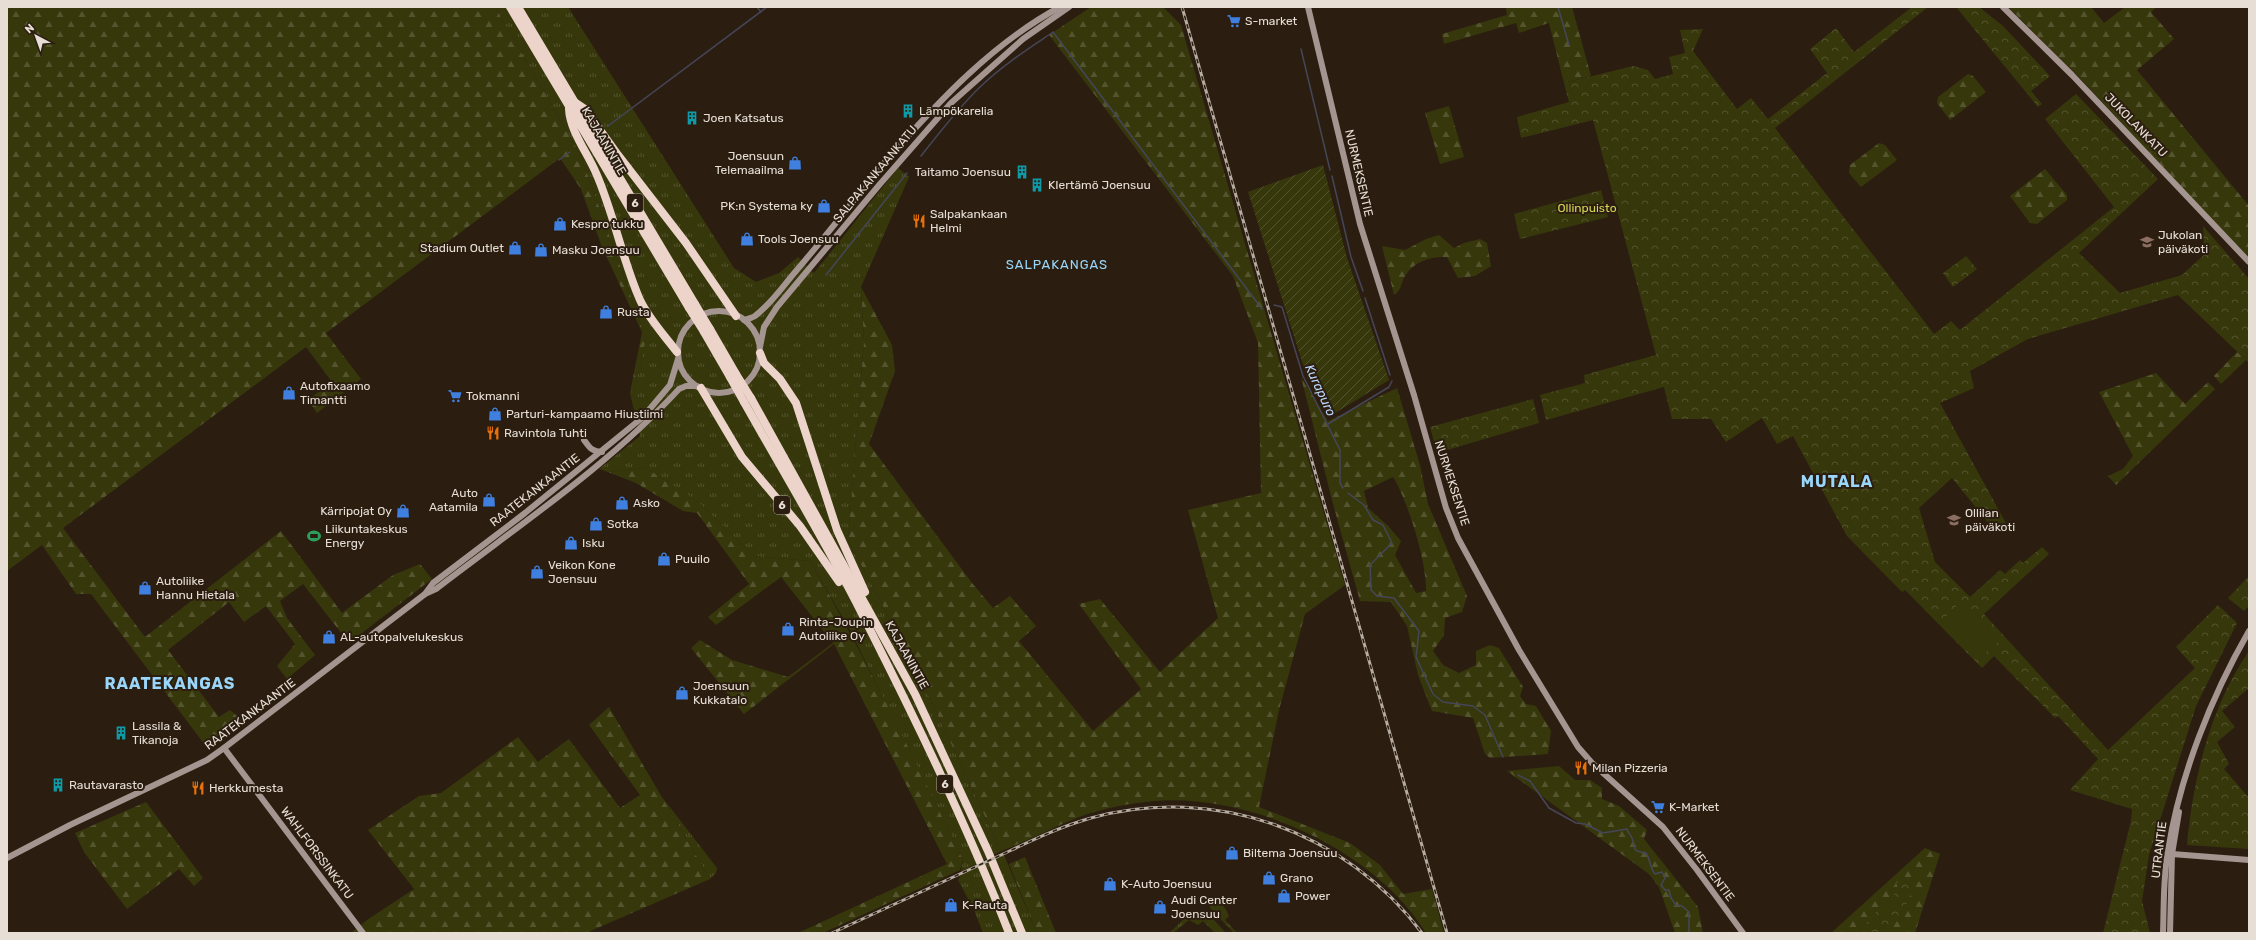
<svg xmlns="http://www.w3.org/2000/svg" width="2256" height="940" font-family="Rubik,sans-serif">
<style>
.grass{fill:url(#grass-tufts)}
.forest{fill:url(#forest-firs);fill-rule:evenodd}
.park{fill:url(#park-crowns)}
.garden{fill:url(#garden-furrows)}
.pitch{fill:#37370c}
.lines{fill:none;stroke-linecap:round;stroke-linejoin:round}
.stream{stroke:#454659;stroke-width:1.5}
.secondary{stroke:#a59590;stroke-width:6}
.highway{stroke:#edd4cb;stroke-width:8}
.rail-casing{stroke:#b6aca2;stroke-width:3}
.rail{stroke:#2b1e10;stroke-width:1.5;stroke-dasharray:4.5;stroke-linecap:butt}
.highway-bridge{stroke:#edd4cb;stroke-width:8}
.labels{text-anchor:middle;stroke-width:4;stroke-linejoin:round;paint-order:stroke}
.shield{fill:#2b1e10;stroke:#afa49a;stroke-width:1}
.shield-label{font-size:11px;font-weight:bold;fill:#e7ded5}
.poi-label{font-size:12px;fill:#e7ded5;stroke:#2b1e10;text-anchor:start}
.street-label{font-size:12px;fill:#e7ded5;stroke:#2b1e10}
.park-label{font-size:12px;fill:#d4d654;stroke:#2b1e10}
.neighbourhood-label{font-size:13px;letter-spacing:1px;fill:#99d6fa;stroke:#2b1e10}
.water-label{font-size:13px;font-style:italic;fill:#bad7fc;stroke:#2b1e10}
.district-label{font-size:16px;font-weight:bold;letter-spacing:1px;fill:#99d6fa;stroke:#2b1e10}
</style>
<defs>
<pattern id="grass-tufts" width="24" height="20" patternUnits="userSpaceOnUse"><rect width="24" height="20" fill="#37370c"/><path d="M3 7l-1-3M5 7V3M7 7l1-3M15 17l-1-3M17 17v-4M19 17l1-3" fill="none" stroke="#54542e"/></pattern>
<pattern id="forest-firs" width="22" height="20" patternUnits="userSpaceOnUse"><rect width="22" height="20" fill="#37370c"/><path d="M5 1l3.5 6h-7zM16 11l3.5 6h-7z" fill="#54542e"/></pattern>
<pattern id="park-crowns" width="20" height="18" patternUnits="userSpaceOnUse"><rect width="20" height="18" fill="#37370c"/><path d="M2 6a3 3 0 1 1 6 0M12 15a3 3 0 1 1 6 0" fill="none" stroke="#54542e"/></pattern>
<pattern id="garden-furrows" width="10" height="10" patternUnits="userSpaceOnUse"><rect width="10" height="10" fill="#37370c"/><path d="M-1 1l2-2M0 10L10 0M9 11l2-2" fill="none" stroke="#54542e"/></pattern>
</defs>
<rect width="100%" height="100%" fill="#2b1e10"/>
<g class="grass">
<path d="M495,7H568L734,268L756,282L779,273L798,257L814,273L898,168L909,177L861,287L864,341L848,540L916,668L1001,851L961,872L963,860L936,805L850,630L810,561L754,556L697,501L646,468L608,472L599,469L640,436L630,393L634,391L646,339L581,156Z"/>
<path d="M662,797L717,868L716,873L710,879Z"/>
<path d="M1004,855L1037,933H983L974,910L958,880L962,874Z"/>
<path d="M1218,902L1225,908L1229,916L1225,920L1237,933H1234L1210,908V905Z"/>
<path d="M1198,911L1212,918L1226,933H1215L1203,921L1198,925L1189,920L1173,933H1169L1184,919Z"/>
</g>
<g class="forest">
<path d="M7,7H495L581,156L646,339L634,391L630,393L642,332L602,247L581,189L560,158L326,333L361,379L317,413L308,400L332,382L306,347L63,528L145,637L281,531L342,613L393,575L420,564L432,579L349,643L303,584L280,601L287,618L315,655L287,679L277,666L295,644L266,606L244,622L229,602L168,650L219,717L230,710L245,723L208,749L91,594H76L42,545L7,571Z"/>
<path d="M1091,7H1163L1181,25L1345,585L1305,614L1279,710L1259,807L1350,843L1380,865L1403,894L1432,889L1444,933H1426C1375,850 1250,793 1154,801C1131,803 1100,809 1079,817C1053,827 1028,841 1001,851L916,668L848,540L864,341L861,287L892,345L895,371L869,444L972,583L993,608L1010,596L1036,626L1019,641L1093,731L1141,689L1079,604L1100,599L1160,672L1218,618L1188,510L1261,493L1258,343L1233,276L1049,35Z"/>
<path d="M1511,7H1572L1591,76L1564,83L1549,23L1519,33L1516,23L1444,44L1442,34L1507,15L1506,8Z"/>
<path d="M2008,7H2091L2104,23L2125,7H2157L2151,12L2174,39L2137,70L2249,206V259L2076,74Z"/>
<path d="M1968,74L1973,76L1986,92L1950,120L1937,103L1938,97Z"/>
<path d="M1449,106L1464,157L1440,164L1425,113Z"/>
<path d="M1879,143L1885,145L1897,160L1861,187L1849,173L1850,165Z"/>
<path d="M2045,169L2067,195V200L2037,224L2030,223L2010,196Z"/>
<path d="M1439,235L1454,248L1464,243L1480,239L1487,243L1491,266L1475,276L1458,278L1447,257C1431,256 1414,261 1405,276C1400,284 1402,290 1394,295L1382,246L1405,250L1426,239Z"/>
<path d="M2237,352L2246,360L2221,384L2214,376Z"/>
<path d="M2156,373L2185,404L2208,382L2215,389L2116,485L2108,476L2123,469L2133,456L2099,392Z"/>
<path d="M1301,377L1328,421L1397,388L1420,465L1428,504L1467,596L1462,612L1445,618L1444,635L1433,651L1443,665L1459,673L1476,665V651L1490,645L1499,648L1523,687L1520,696L1526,704L1536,706L1551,731L1548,754L1490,758L1485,754L1473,718L1432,711L1418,675L1407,626L1391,602L1360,601L1333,504ZM1393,477C1408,501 1427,563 1426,591L1416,593L1395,555L1401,541L1388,526L1368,508L1364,491Z"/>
<path d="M646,468L697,501L754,556L810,561C866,658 914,759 963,860L960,870L823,933H798L947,864L834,644L744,714L691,648L700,640L732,660L788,677L833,643L781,577L716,625L708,617L749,584L697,513L683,511L636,483L608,472Z"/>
<path d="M609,707L710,879L586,933H351L367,920L414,889L368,830L419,796L441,793L518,737L538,762L569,739L620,808L640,795L589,725Z"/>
<path d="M1559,766L1575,780H1590L1602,788V799L1619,806L1647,830L1644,839L1698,907L1703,933H1675L1659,887L1649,874L1507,771Z"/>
<path d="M146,802L203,878L194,886L179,869L127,909L84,852L75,833Z"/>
<path d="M1925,848L1940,854L1915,933H1831Z"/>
<path d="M1025,857L1056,933H1037L1009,864Z"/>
</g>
<g class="park">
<path d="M1912,7H1928L1775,128L1934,334L1951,321L1960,330L2114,207L2045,119L2076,94L2158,179L2079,253L2120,293L2182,275L2204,255L2203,226L2249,279V363L2178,295L2028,339L1970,371L1974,388L1940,403L2007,525L1995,531L1952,478L1919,508L1935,562L1970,597L2000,570L2005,574L2020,560L2023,563L2042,547L2049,554L1984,614L2108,750L2195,668L2176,647L2218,605L2237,623L2196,706L2149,855L2142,901L2150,933H2103L2131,821L2132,809L2070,790L2098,759L2058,716L2055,718L1994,656L1982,668L1905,590L1902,592L1847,536L1793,436L1777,444L1762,418L1726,442L1711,419H1672L1664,387L1546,420L1540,395L1585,383L1584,375L1656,355L1593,120L1521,138L1517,117L1569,102L1564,83L1633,66L1648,70L1655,79L1673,74L1669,57L1685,53L1680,30L1703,29L1693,51L1737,109L1751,98L1768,119L1827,73L1810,49L1836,28L1854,52Z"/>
<path d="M1956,7H1979L2003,26L2050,76L2031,91L2042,104L2038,107Z"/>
<path d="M1601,190L1608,217L1520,239L1514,214Z"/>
<path d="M1966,256L1977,269L1953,287L1943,273Z"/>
<path d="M1533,399L1539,423L1437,453L1430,427Z"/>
<path d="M2249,576V606L2244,611L2228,598Z"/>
<path d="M2249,651V688L2222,711L2235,727L2217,742L2229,764L2224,769L2249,798V849L2187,845C2193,779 2210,707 2249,651Z"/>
<path d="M1902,881L1911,885L1913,889L1906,905L1889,933L1868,931L1863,925L1873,918L1877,910L1894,912C1889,903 1890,896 1899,890L1896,883Z"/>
</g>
<path class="garden" d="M1323,165L1347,258L1389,380L1332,415L1307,377L1248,192Z"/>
<path class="pitch" d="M1962,601L1999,641L1978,659L1941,621Z"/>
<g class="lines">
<g class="stream">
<path d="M757,7L761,12"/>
<path d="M1558,7L1569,45"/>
<path d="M1301,49L1330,170"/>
<path d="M608,126L767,7"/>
<path d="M921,156C940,132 959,107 981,86C1003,65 1028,49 1053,32L1262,309"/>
<path d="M559,160L570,152"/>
<path d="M1332,176L1351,257L1363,291"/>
<path d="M826,275L907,173"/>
<path d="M1365,298L1390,375"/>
<path d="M1274,305L1282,307L1303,376L1340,450V483L1343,488"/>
<path d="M1328,424L1389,387L1392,381"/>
<path d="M1348,493L1364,505L1373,520L1383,525L1392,543L1370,565L1371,590L1377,596L1394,598L1419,631L1416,657L1433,694L1443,702L1473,706L1485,715L1503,757"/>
<path d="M1518,775L1530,781L1549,808L1576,823L1585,824L1603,833L1627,829C1628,833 1631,835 1632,838C1636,849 1631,851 1646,853C1651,860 1649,867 1655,874L1662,872L1665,878L1661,885L1665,890H1669L1671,898L1676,905L1682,906L1689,912V933"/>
</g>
<g class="secondary">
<path d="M1308,7L1360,224L1414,395L1446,508L1458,538L1519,650L1578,747L1592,763L1663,827L1697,870L1743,933"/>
<path d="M2003,7L2072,75L2249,262"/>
<circle cx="719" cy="352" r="41"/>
<path d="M744,320C747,319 752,318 755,316C771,304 783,286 796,271C828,234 858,194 890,156C940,100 993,43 1060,7"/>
<path d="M760,347L764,327L777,307L880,184L951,103L1023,39L1069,7"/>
<path d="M584,440C589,447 592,452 602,452"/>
<path d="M425,594L433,583L525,513L643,417L670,385L678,359"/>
<path d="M224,748L363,933"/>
<path d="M2172,854L2249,860"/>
<path d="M7,858L70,825L207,760L224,748L425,594L436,589C519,525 608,466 679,389L686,386H697"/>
<path d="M2163,933C2164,906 2163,877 2168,851C2180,775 2211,697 2249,631"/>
<path d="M2170,933L2172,854L2179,812"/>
</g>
<g class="highway">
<path d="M510,7L689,308"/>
<path d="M518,7L695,304"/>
<path d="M576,103L585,109L618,155L686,243L736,316"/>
<path d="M569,109C570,131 587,152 596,173C614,214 622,259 640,300C649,319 664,335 677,352"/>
<path d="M710,329L736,374"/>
<path d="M704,332L730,377"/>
<path d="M760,353L764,363L780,379L796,403L837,530L865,592"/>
<path d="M701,388L742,457L800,526L839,582"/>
<path d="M751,398L915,694L988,851L1022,933"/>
<path d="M744,402C781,468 821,534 856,602C911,710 965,820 1009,933"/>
</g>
<g class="rail-casing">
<g id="rail">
<path d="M1182,7L1447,933"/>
<path d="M832,933C884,909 936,885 988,861C1021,846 1055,828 1091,818C1214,784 1346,831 1422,933"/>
</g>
</g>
<use href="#rail" class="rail"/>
<g class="highway-bridge">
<path d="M695,304L710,329"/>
<path d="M689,308L704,332"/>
<path d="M736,374L751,398"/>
<path d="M730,377L744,402"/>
</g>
</g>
<defs>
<g id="supermarket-bare" transform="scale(1.08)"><path d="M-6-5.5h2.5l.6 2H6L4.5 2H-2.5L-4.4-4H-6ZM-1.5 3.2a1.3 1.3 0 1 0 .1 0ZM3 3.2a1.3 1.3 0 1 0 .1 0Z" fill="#3f7fe0" stroke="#2b1e10" stroke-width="2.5" paint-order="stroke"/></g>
<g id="building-bare" transform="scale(1.08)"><path d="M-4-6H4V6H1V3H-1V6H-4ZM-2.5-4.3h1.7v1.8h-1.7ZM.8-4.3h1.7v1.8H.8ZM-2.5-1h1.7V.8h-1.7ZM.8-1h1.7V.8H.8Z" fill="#0f9aa8" stroke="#2b1e10" stroke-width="2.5" paint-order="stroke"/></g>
<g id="shop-bare" transform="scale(1.08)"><path d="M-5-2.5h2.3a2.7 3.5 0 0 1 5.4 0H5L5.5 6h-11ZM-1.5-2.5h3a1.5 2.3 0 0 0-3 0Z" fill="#3f7fe0" stroke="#2b1e10" stroke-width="2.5" paint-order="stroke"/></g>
<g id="restaurant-bare" transform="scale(1.08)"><path d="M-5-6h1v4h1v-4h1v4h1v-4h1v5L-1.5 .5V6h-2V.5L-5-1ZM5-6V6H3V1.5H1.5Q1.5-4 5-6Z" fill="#e8710a" stroke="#2b1e10" stroke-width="2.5" paint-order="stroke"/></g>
<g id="school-bare" transform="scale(1.08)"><path d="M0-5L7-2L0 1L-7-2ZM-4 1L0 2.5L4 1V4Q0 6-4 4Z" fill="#8d6e63" stroke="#2b1e10" stroke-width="2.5" paint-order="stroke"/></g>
<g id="stadium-bare" transform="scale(1.08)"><path d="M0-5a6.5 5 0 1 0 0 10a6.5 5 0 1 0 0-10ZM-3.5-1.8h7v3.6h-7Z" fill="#2e9e5b" stroke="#2b1e10" stroke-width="2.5" paint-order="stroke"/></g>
</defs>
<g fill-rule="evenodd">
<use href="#supermarket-bare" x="1234" y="21"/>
<use href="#building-bare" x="908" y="111"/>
<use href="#building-bare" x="692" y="118"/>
<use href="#shop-bare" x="795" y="163"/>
<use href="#building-bare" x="1022" y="172"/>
<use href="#building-bare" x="1037" y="185"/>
<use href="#shop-bare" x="824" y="206"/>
<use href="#restaurant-bare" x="919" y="221"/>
<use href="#shop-bare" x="560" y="224"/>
<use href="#shop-bare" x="747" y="239"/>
<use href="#school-bare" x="2147" y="242"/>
<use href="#shop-bare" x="515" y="248"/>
<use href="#shop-bare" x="541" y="250"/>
<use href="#shop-bare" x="606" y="312"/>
<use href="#shop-bare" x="289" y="393"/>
<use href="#supermarket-bare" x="455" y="396"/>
<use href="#shop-bare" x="495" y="414"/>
<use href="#restaurant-bare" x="493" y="433"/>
<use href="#shop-bare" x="489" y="500"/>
<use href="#shop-bare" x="622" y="503"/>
<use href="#shop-bare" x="403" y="511"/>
<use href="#school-bare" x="1954" y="520"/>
<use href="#shop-bare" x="596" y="524"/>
<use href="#stadium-bare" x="314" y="536"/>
<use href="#shop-bare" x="571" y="543"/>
<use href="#shop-bare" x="664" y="559"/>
<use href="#shop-bare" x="537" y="572"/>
<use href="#shop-bare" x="145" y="588"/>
<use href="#shop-bare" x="788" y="629"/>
<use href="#shop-bare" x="329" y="637"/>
<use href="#shop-bare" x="682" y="693"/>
<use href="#building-bare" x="121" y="733"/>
<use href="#restaurant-bare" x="1581" y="768"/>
<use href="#building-bare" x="58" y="785"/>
<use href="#restaurant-bare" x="198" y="788"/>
<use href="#supermarket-bare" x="1658" y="807"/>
<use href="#shop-bare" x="1232" y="853"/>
<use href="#shop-bare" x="1269" y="878"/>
<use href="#shop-bare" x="1110" y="884"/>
<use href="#shop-bare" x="1284" y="896"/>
<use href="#shop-bare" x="951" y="905"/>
<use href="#shop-bare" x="1160" y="907"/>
</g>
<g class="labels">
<g class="shield">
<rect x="627" y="194" width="16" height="18" rx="3"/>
<rect x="774" y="496" width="16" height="18" rx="3"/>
<rect x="937" y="775" width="16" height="18" rx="3"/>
</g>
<g class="shield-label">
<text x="635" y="207">6</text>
<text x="782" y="509">6</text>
<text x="945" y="788">6</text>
</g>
<g class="poi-label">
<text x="1245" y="25">S-market</text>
<text x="919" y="115">Lämpökarelia</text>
<text x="703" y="122">Joen Katsatus</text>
<text x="784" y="160" text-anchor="end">Joensuun<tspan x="784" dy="14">Telemaailma</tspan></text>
<text x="1011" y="176" text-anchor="end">Taitamo Joensuu</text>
<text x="1048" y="189">KIertämö Joensuu</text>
<text x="813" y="210" text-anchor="end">PK:n Systema ky</text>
<text x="930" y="218">Salpakankaan<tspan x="930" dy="14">Helmi</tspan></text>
<text x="571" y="228">Kespro tukku</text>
<text x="2158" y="239">Jukolan<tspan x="2158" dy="14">päiväkoti</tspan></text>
<text x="758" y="243">Tools Joensuu</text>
<text x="504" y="252" text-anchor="end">Stadium Outlet</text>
<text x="552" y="254">Masku Joensuu</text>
<text x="617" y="316">Rusta</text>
<text x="300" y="390">Autofixaamo<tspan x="300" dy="14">Timantti</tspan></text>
<text x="466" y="400">Tokmanni</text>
<text x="506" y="418">Parturi-kampaamo Hiustiimi</text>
<text x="504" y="437">Ravintola Tuhti</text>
<text x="478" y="497" text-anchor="end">Auto<tspan x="478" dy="14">Aatamila</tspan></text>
<text x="633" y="507">Asko</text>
<text x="392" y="515" text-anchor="end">Kärripojat Oy</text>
<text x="1965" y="517">Ollilan<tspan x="1965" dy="14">päiväkoti</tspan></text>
<text x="607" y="528">Sotka</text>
<text x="325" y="533">Liikuntakeskus<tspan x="325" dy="14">Energy</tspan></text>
<text x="582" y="547">Isku</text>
<text x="675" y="563">Puuilo</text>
<text x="548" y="569">Veikon Kone<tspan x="548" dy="14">Joensuu</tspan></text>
<text x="156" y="585">Autoliike<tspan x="156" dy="14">Hannu Hietala</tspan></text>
<text x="799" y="626">Rinta-Joupin<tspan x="799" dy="14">Autoliike Oy</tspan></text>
<text x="340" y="641">AL-autopalvelukeskus</text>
<text x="693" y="690">Joensuun<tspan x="693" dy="14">Kukkatalo</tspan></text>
<text x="132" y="730">Lassila &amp;<tspan x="132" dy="14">Tikanoja</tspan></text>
<text x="1592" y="772">Milan Pizzeria</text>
<text x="69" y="789">Rautavarasto</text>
<text x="209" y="792">Herkkumesta</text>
<text x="1669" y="811">K-Market</text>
<text x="1243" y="857">Biltema Joensuu</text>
<text x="1280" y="882">Grano</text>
<text x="1121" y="888">K-Auto Joensuu</text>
<text x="1295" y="900">Power</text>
<text x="1171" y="904">Audi Center<tspan x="1171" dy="14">Joensuu</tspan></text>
<text x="962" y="909">K-Rauta</text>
</g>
<g class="street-label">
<text transform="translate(2136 125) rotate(46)" y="4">JUKOLANKATU</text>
<text transform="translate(604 141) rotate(60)" y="4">KAJAANINTIE</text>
<text transform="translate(1359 173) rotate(77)" y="4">NURMEKSENTIE</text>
<text transform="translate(875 174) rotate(-50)" y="4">SALPAKANKAANKATU</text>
<text transform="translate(1452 483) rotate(72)" y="4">NURMEKSENTIE</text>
<text transform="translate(535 490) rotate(-38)" y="4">RAATEKANKAANTIE</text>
<text transform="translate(907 655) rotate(61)" y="4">KAJAANINTIE</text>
<text transform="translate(250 714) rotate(-37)" y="4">RAATEKANKAANTIE</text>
<text transform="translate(2159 850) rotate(-83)" y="4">UTRANTIE</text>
<text transform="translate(317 853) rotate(53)" y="4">WAHLFORSSINKATU</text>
<text transform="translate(1705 864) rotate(53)" y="4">NURMEKSENTIE</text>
</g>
<g class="park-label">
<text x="1587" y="212">Ollinpuisto</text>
</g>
<g class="neighbourhood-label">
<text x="1057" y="269">SALPAKANGAS</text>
</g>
<g class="water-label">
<text transform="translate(1321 390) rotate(65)" y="5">Kurapuro</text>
</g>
<g class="district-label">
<text x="1837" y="487">MUTALA</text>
<text x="170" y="689">RAATEKANGAS</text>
</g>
</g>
<rect width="2256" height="940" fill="none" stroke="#e7ded5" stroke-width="16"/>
<g transform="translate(36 36) rotate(319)" stroke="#2b1e10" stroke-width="3" paint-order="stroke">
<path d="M0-3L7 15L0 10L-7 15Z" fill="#e7ded5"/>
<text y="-6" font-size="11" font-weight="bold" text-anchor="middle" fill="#e7ded5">N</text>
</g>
</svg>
